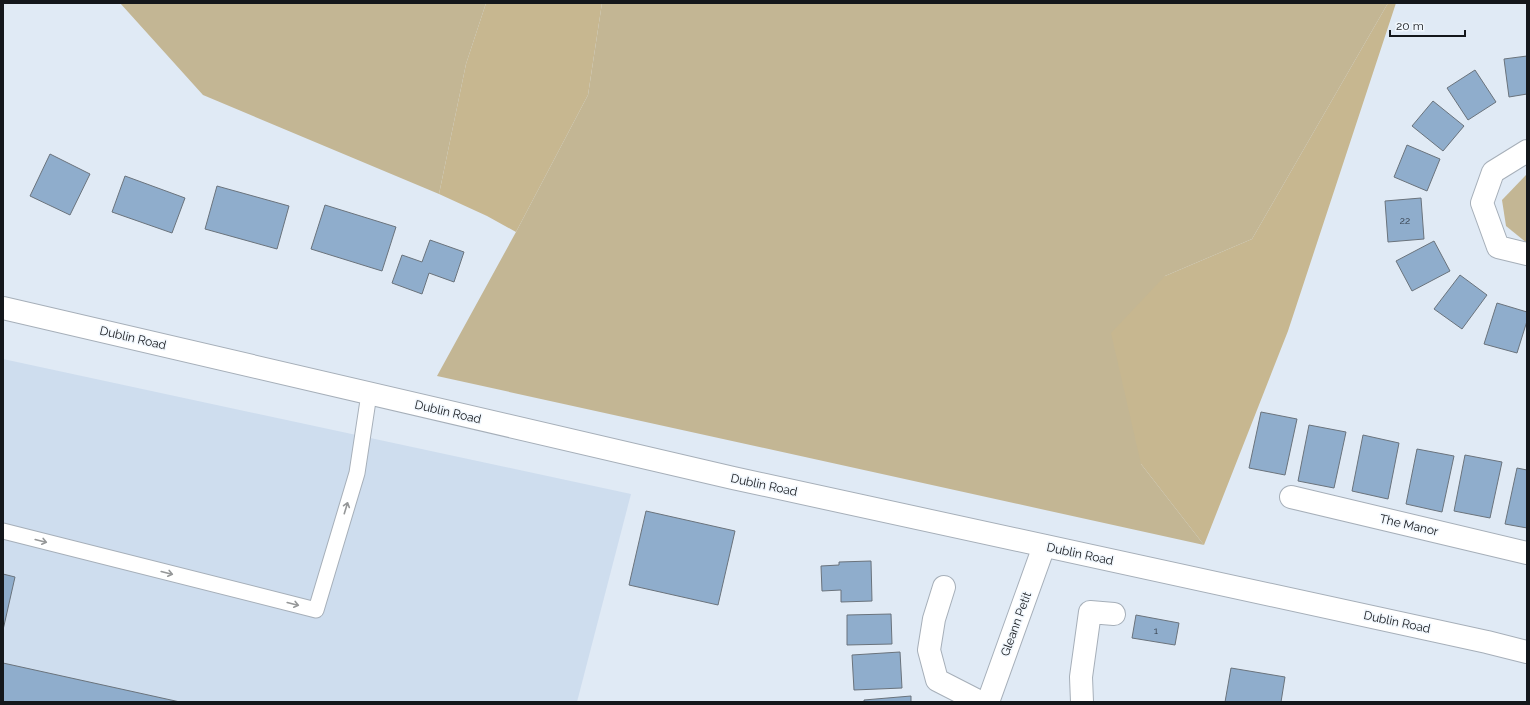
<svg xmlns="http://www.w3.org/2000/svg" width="1530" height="705" font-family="Raleway,sans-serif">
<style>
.built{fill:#ceddee}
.green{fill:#c3b694}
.forest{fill:#c7b790}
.building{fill:#8fadcc;stroke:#6a737c}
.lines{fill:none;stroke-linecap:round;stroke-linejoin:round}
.service-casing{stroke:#a6afb9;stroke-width:17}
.minor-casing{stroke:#a6afb9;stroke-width:24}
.secondary-casing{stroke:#a6afb9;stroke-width:24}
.service{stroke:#fff;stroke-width:15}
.minor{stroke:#fff;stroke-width:22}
.secondary{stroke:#fff;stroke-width:22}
.oneway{stroke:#959798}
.labels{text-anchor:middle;stroke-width:3;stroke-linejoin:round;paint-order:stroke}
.number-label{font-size:10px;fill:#333c47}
.street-label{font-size:12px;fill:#14171b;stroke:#f1f7fd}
</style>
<rect width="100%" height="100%" fill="#e0eaf5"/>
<path class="built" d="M3,359L631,494L577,702H3Z"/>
<g class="green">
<path d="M120,3H486L466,64L439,194L203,95Z"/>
<path d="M602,3H1388L1252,239L1165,276L1141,464L1204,545L437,376L516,232L588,95Z"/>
<path d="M1527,174V243L1506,226L1502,200Z"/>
</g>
<g class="forest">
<path d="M486,3H602L588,95L516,232L487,216L439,194L466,64Z"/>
<path d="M1388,3H1396L1288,331L1204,545L1141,464L1111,333L1165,276L1252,239Z"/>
</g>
<g class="building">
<path d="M1527,56V94L1509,97L1504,59Z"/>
<path d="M1475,70L1496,102L1468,120L1447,88Z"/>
<path d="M1433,101L1464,126L1443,151L1412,126Z"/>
<path d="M1407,145L1440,159L1427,191L1394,177Z"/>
<path d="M50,154L90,174L70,215L30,196Z"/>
<path d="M125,176L185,198L172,233L112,212Z"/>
<path d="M217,186L289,206L277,249L205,229Z"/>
<path d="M1421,198L1424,239L1388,242L1385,201Z"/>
<path d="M325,205L396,227L382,271L311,249Z"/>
<path d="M430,240L464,252L454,282L429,273L422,294L392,283L402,255L422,262Z"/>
<path d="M1434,241L1450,271L1412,291L1396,261Z"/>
<path d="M1460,275L1487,295L1462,329L1434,309Z"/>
<path d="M1497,303L1527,312V321L1517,353L1484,344Z"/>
<path d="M1261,412L1297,419L1285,475L1249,468Z"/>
<path d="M1309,425L1346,432L1334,488L1298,481Z"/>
<path d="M1363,435L1399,443L1388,499L1352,491Z"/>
<path d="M1417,449L1454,456L1442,512L1406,504Z"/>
<path d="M1465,455L1502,462L1490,518L1454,511Z"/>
<path d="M1517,468L1527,470V528L1505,524Z"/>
<path d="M646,511L735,531L718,605L629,585Z"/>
<path d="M871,561L872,601L841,602V590L822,591L821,566L839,565V562Z"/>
<path d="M3,574L15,577L3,630Z"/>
<path d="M891,614L892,644L847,645V615Z"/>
<path d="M1136,615L1179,623L1175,645L1132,638Z"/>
<path d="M900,652L902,688L854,690L852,655Z"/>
<path d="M3,663L180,702H3Z"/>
<path d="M1231,668L1285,677L1281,702H1225Z"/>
<path d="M911,696V702H864V700Z"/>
</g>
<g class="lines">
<g class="service-casing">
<path id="service" d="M3,531L316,610L357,473L369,394"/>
</g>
<g class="minor-casing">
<g id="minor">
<path d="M1527,151L1493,172L1482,203L1498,247L1527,254"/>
<path d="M1291,497L1527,553"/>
<path d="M944,587L934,619L929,650L937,680L980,702"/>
<path d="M988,702L1044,546"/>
<path d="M1082,702L1081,677L1090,612L1114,614"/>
</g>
</g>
<g class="secondary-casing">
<path id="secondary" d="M3,308L733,478L1487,642L1527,652"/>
</g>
<use href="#service" class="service"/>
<use href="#minor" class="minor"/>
<use href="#secondary" class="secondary"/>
</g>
<defs><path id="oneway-shaft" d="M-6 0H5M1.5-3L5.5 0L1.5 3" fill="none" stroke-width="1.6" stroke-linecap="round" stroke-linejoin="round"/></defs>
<g class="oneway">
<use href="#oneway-shaft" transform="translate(346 508) rotate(-73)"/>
<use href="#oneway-shaft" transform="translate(41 541) rotate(14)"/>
<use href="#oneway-shaft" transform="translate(167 573) rotate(14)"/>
<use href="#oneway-shaft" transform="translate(293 604) rotate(14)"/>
</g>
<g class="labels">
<g class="number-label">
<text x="1405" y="224">22</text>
<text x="1156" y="634">1</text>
</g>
<g class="street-label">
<text transform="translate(133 338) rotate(13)" y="4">Dublin Road</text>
<text transform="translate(448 412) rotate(13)" y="4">Dublin Road</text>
<text transform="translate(764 485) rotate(12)" y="4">Dublin Road</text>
<text transform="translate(1409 525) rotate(13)" y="4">The Manor</text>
<text transform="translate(1080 554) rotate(12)" y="4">Dublin Road</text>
<text transform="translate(1397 622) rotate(12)" y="4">Dublin Road</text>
<text transform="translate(1016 624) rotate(-70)" y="4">Gleann Petit</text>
</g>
</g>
<rect width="1530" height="705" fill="none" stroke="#14171b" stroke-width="8"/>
<path d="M1390 30v6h75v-6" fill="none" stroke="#14171b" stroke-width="2"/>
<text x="1396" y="30" font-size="12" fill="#14171b" stroke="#f1f7fd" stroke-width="3" paint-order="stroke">20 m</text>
</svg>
